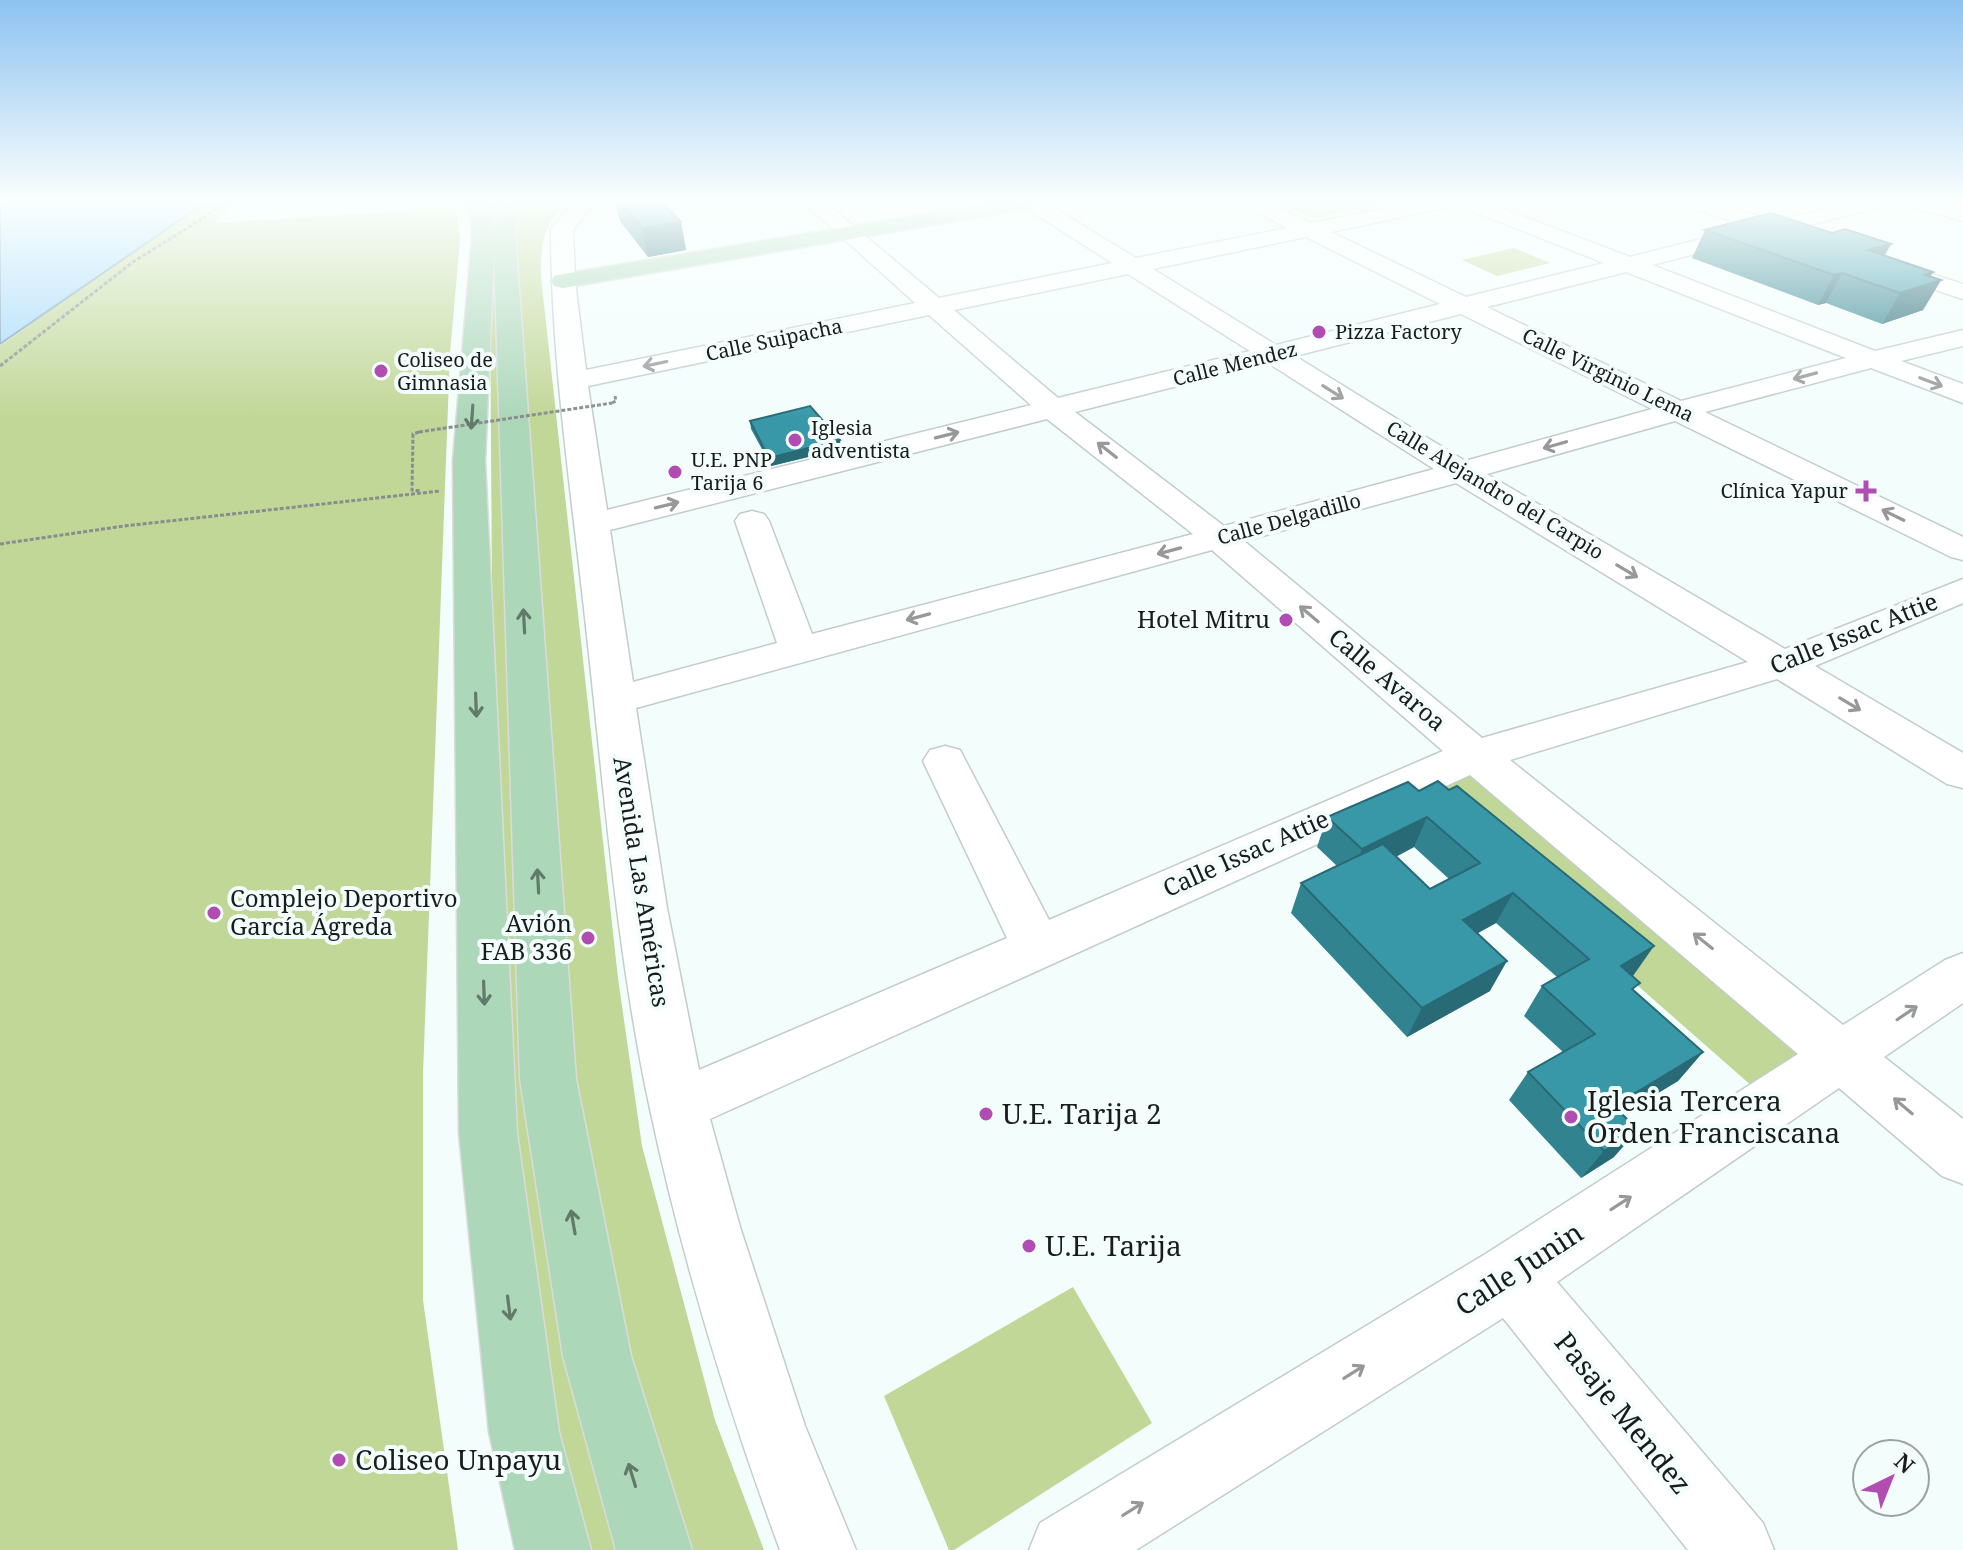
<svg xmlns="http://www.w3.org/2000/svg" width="1963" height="1550" font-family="'Noto Serif',serif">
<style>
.green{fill:#c1d797}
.water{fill:#a5d8fb;stroke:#7ba0b8;stroke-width:2}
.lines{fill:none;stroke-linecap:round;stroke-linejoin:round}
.minor-casing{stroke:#c2cdca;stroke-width:3}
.major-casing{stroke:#dadbdb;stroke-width:3}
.path{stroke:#878e8d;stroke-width:3;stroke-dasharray:4 2;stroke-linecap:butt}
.minor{fill:#fff;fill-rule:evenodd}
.major{fill:#add7b9;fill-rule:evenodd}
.path-bridge{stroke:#878e8d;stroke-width:3;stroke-dasharray:4 2;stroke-linecap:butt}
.wall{fill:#318390;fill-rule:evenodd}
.shaded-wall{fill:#286a76}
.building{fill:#3998a8;stroke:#286a76;stroke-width:2}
.oneway{stroke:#979998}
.oneway2{stroke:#627a6a}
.poi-dot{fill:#b04cb2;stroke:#f3fefc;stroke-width:3}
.labels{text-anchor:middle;stroke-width:8;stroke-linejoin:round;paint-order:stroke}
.far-poi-label{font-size:20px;fill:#181c1b;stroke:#f3fefc;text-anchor:start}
.far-street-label{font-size:20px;fill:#181c1b;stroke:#f3fefc}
.poi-label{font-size:24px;fill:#181c1b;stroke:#f3fefc;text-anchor:end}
.street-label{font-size:24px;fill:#181c1b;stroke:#f3fefc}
.near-poi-label{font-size:28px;fill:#181c1b;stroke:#f3fefc;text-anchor:start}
.near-street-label{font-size:28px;fill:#181c1b;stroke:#f3fefc}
</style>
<rect width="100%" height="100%" fill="#f3fefc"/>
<g class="green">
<path d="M209,202H235L214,223L456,208L460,241L450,353L423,1074V1300L458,1550H0V346L176,221Z"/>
<path d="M492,202L502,203L555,1278L601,1499L617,1550H576L529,1324L493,755L490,289L483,205Z"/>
<path d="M519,202H567C542,227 541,243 541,277L618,978L642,1146L715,1420L764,1550H680L661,1493L576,1114L513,216Z"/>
<path d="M1272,202H1399L1315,218Z"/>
<path d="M1514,248L1550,263L1497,276L1462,260Z"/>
<path d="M1474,760L1823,1044L1753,1087L1407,783Z"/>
<path d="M1073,1287L1152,1423L954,1550H949L884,1396Z"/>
</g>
<path class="water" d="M0,202H206L0,344Z"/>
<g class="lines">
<g class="minor-casing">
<g id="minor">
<path d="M574,202H595L573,230L575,281L586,370L915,303L803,202H825L939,298L1112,263L1023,206L1020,202H1044L1136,258L1287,228L1245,206L1242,202H1268L1311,223L1416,202H1454L1451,206L1444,208L1331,232L1466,297L1604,263L1460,206L1457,202H1485L1630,257L1749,227L1686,206L1683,202H1712L1774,221L1854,202H1887L1884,206L1652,265L1875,351L1963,330V346L1901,361L1963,384V403L1871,368L1705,412L1963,537V560L1951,557L1675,421L1487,474L1785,649L1963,579V603L1815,666L1963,753V788L1947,784L1777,679L1510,760L1843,1025L1945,960L1963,953V1003L1884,1057L1963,1119V1184L1942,1176L1839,1088L1557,1282L1763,1523L1774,1550H1688L1503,1318L1136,1550H1029L1040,1523L1487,1253L1798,1054L1470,775L710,1119L740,1227L805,1426L856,1550H780C727,1406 682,1259 650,1109C616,951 604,786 586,627C572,495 551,362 551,229ZM1306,237L1440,304L1276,345L1153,269ZM1626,272L1846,358L1681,401L1487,307ZM1128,274L1250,351L1058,398L954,310ZM1461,314L1652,409L1465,461L1295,356ZM929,315L1031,405L607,510L588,386ZM1268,363L1434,469L1224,526L1075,412ZM1047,419L1193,534L812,634L769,521L764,514L752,511L740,514L735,521L777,643L633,682L610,530ZM1456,483L1748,662L1482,738L1244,541ZM1212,550L1443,751L1049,920L960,750L945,746L930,750L923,761L1007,938L699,1070L667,908L636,708Z"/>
<path d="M1906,202H1938L1963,208V221L1909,206Z"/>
<path d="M1882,258L1963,284V299L1874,270L1870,265L1874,260Z"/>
</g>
</g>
<g class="major-casing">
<g id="major">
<path d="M465,202H485L493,216L494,230L501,202H521L515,233L576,1079L631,1356L692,1550H616L563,1356L520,1079L494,251L485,461L517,1133L559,1432L591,1550H515L489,1432L459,1133L453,461L472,237L471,216Z"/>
<path d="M997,202H1042L1032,208L563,288L554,286L551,281L554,276L563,274Z"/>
</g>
</g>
<g class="path">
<path d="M0,366L133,262L208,215L223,202"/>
<path d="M612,403L616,401L615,396"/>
<path d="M419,432L413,434L412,490L421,491"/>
<path d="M0,544L124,526L440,491"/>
</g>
<use href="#minor" class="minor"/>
<use href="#major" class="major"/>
<path class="path-bridge" d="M419,432L612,403"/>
</g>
<g class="wall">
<path d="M615,202H662L681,222L686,250L648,257L620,221Z"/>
<path d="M1705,230L1832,233L1941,280L1923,310L1882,324L1826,303L1818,305L1692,258Z"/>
<path d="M750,421L841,449L771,466L751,429Z"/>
<path d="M1408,782L1632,976L1634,991L1703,1052L1678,1081L1622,1114L1614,1157L1581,1178L1509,1100L1528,1072L1563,1052L1524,1016L1542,986L1557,977L1496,923L1477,933L1490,991L1407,1037L1291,913L1301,883L1337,866L1317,847L1327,817ZM1414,847L1449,879L1430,889L1396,857Z"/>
</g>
<g class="shaded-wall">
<path d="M681,222L686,250L648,257L642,228Z"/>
<path d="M1891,244L1875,273L1868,250Z"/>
<path d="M1933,272L1926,285L1941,280L1923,310L1882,324L1900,293L1925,275Z"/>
<path d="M1842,273L1826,303L1818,305L1834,275Z"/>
<path d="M840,440L841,449L771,466L769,458Z"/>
<path d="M1427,817L1414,847L1350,879L1362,849Z"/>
<path d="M1513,893L1496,923L1448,950L1463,920Z"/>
<path d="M1654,946L1633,976L1600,996L1621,966Z"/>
<path d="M1507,961L1490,991L1407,1037L1422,1008Z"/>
<path d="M1703,1052L1678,1081L1591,1134L1614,1106Z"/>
<path d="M1638,1130L1614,1157L1581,1178L1604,1151Z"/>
</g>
<g class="building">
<path d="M620,202H662L681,222L642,228Z"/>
<path d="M1771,213L1832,233L1845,229L1891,244L1868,250L1933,272L1925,275L1941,280L1900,293L1842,273L1834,275L1705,230Z"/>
<path d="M810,406L840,440L769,458L750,421Z"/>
<path d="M1438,781L1449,790L1457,786L1654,946L1621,966L1640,983L1632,989L1703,1052L1614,1106L1638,1130L1604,1151L1528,1072L1595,1034L1542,986L1589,959L1513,893L1463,920L1507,961L1422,1008L1301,883L1383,844L1430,889L1480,863L1427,817L1362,849L1327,817L1408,782L1419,791Z"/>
</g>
<defs><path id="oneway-shaft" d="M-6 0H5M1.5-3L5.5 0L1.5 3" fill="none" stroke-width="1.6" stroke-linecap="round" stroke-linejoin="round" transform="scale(2)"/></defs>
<g class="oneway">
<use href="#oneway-shaft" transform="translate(655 364) rotate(168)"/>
<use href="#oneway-shaft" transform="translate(1805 376) rotate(165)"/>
<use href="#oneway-shaft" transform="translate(1931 382) rotate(21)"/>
<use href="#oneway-shaft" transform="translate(1333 392) rotate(32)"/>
<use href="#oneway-shaft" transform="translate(947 435) rotate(-14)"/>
<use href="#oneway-shaft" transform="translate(1555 445) rotate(164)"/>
<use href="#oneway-shaft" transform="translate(1107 450) rotate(-142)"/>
<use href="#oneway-shaft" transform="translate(667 505) rotate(-14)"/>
<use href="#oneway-shaft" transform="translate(1893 515) rotate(-154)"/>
<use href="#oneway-shaft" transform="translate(1169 551) rotate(165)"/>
<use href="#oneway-shaft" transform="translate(1627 571) rotate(31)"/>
<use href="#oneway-shaft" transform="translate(1309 614) rotate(-140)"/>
<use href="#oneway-shaft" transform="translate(918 617) rotate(165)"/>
<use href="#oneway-shaft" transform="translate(1850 704) rotate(31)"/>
<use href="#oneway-shaft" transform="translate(1703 941) rotate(-141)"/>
<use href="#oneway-shaft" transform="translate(1907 1013) rotate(-34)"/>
<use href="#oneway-shaft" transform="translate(1903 1106) rotate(-140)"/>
<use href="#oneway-shaft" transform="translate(1621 1203) rotate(-33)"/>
<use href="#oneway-shaft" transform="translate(1354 1372) rotate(-32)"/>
<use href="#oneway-shaft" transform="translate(1133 1509) rotate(-32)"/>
</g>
<g class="oneway2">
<use href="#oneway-shaft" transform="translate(472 417) rotate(94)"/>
<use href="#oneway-shaft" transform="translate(524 621) rotate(-93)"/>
<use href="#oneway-shaft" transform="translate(476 705) rotate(88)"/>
<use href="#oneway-shaft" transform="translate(538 881) rotate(-93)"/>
<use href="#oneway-shaft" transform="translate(484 993) rotate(88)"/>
<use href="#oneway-shaft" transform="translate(573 1222) rotate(-100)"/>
<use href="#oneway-shaft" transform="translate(509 1308) rotate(83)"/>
<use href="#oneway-shaft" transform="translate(632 1475) rotate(-107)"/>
</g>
<linearGradient id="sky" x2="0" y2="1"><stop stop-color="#8dc2f0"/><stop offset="0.48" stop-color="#fafffe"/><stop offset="1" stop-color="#fafffe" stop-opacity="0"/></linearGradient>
<rect width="1963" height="418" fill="url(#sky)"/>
<g class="poi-dot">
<circle cx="1319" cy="332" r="8"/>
<circle cx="381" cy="371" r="8"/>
<circle cx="795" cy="440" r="8"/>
<circle cx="675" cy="472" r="8"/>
<path d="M1862 479h8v8h8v8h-8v8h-8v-8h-8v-8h8z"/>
<circle cx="1286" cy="620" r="8"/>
<circle cx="214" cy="913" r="8"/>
<circle cx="588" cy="938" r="8"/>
<circle cx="986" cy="1114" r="8"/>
<circle cx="1571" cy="1117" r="8"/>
<circle cx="1029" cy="1246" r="8"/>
<circle cx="339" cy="1460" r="8"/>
</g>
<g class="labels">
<g class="far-poi-label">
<text x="1335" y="339">Pizza Factory</text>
<text x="397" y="367">Coliseo de<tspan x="397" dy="23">Gimnasia</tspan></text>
<text x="811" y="435">Iglesia<tspan x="811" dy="23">adventista</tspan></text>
<text x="691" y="467">U.E. PNP<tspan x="691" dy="23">Tarija 6</tspan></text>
<text x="1848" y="498" text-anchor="end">Clínica Yapur</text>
</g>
<g class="far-street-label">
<text transform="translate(774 340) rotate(-12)" y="7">Calle Suipacha</text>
<text transform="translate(1235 364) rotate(-14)" y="7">Calle Mendez</text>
<text transform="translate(1608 375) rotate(26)" y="7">Calle Virginio Lema</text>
<text transform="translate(1495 490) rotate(31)" y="7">Calle Alejandro del Carpio</text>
<text transform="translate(1289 519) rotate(-15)" y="7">Calle Delgadillo</text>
</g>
<g class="poi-label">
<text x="1270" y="628">Hotel Mitru</text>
<text x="230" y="907" text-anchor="start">Complejo Deportivo<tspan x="230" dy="28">García Ágreda</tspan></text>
<text x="572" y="932">Avión<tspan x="572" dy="28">FAB 336</tspan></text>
</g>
<g class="street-label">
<text transform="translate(1854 634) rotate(-22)" y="8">Calle Issac Attie</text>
<text transform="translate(1387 680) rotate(40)" y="8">Calle Avaroa</text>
<text transform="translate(1246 854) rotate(-24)" y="8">Calle Issac Attie</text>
<text transform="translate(641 882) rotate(81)" y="8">Avenida Las Américas</text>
</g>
<g class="near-poi-label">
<text x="1587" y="1111">Iglesia Tercera<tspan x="1587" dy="32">Orden Franciscana</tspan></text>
<text x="1002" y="1124">U.E. Tarija 2</text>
<text x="1045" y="1256">U.E. Tarija</text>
<text x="355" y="1470">Coliseo Unpayu</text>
</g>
<g class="near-street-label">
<text transform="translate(1519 1269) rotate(-33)" y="10">Calle Junin</text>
<text transform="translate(1623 1413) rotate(51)" y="10">Pasaje Mendez</text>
</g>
</g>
<g transform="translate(1891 1478) rotate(43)"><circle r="38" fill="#f3fefc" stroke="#9ba4a2" stroke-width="2"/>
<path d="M0-6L14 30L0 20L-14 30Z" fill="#b04cb2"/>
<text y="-12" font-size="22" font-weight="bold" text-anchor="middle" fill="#181c1b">N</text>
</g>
</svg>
